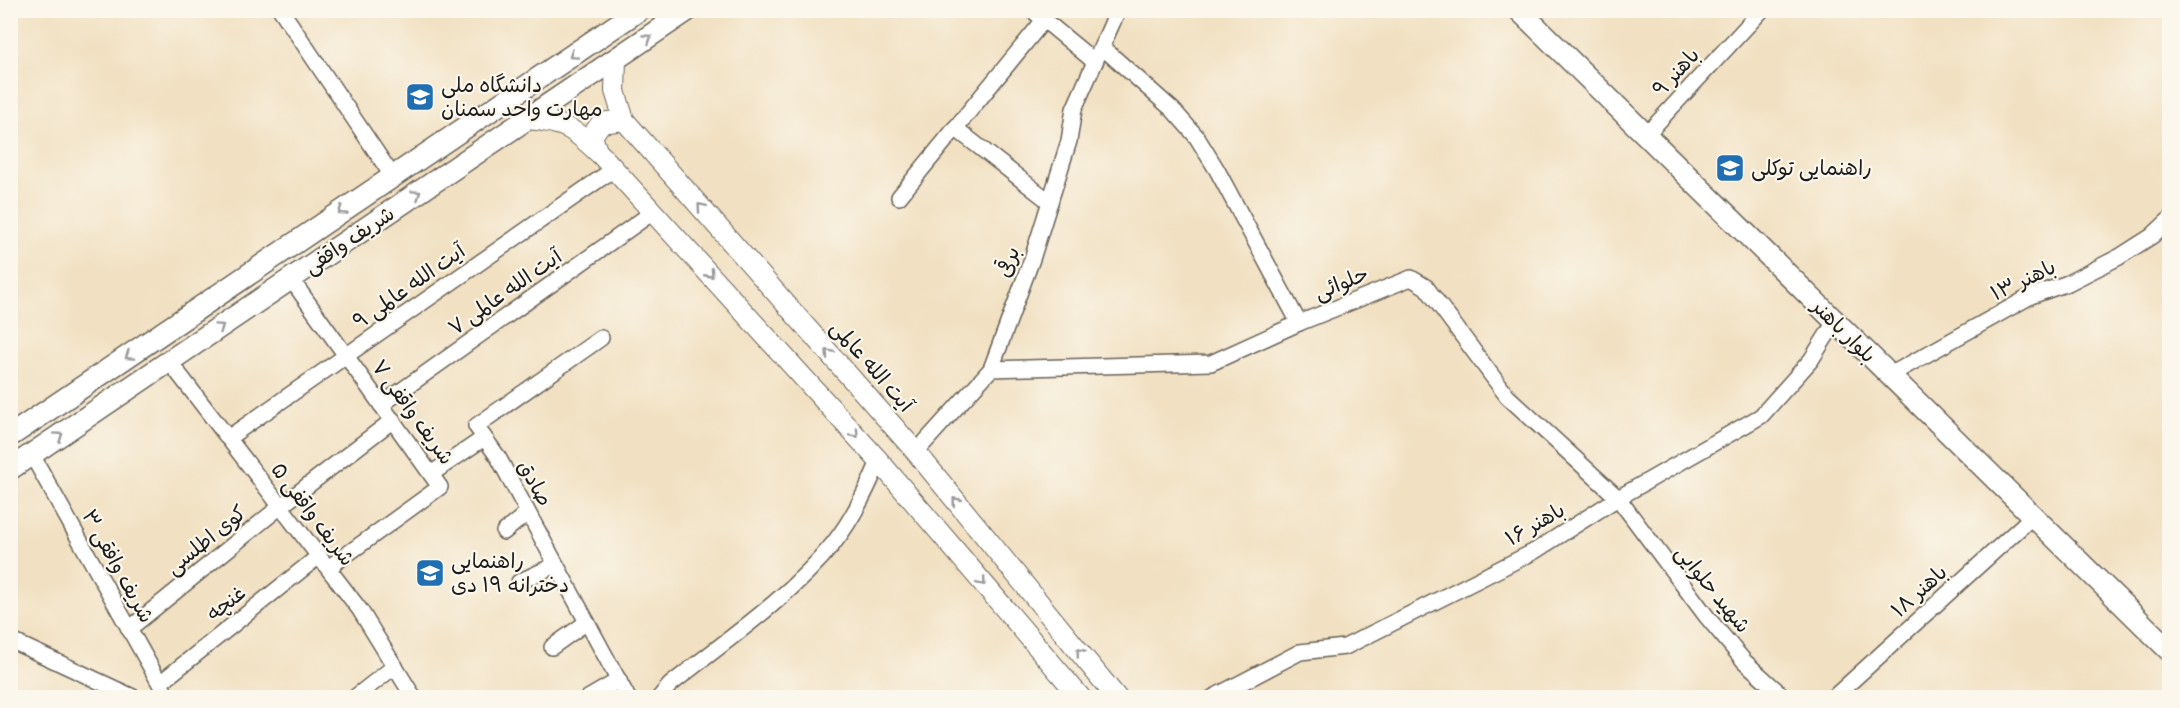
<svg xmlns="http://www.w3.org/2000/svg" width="2180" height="708" font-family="Dekko,'Playpen Sans Arabic',sans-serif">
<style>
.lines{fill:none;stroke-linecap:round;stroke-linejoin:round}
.minor-casing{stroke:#676156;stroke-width:18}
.tertiary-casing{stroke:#676156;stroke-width:22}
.secondary-casing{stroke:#676156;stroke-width:24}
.minor{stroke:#fff;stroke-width:15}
.tertiary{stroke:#fff;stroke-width:20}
.secondary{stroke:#fff;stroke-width:21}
.oneway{stroke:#999}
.labels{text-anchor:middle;stroke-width:4.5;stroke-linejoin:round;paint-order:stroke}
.street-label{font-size:21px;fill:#1c1c1c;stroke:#fbf7ec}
.poi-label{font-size:21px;fill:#1c1c1c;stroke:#fbf7ec;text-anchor:start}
</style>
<rect width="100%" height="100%" fill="#fbf7ec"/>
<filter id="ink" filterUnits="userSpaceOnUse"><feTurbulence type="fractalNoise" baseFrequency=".0167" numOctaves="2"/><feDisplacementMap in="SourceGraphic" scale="12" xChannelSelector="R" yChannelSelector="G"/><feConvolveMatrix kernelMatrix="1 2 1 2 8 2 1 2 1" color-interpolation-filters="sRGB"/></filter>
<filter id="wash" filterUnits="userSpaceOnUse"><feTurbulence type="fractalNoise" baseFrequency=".008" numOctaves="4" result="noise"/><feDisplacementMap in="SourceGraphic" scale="24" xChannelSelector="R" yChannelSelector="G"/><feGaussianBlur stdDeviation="1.35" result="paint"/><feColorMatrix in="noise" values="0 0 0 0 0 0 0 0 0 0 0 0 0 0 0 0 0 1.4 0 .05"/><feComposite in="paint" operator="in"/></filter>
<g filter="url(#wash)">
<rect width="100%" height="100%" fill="#f1e0c1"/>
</g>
<g filter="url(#ink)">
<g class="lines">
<g class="minor-casing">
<g id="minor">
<path d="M281,10L393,177"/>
<path d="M1032,10L1095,62"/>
<path d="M1102,47L1173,110L1196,136L1217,170L1299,323"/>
<path d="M955,128L1050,202"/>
<path d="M1646,135L1762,10"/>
<path d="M899,197L1044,20"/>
<path d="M291,279L440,487L328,568"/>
<path d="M601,338L476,426L498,457L628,698"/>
<path d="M169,361L360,610L414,698"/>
<path d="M991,369L1211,363L1299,323L1411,278L1426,287L1507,396L1618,498L1707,617L1744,661L1785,698"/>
<path d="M1890,375L2031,296L2068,283L2119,257L2152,236L2170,219"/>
<path d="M381,405L653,212"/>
<path d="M228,438L614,169"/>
<path d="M916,452L991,369L1032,259L1069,141L1074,109L1118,10"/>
<path d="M32,455L168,698"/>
<path d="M431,474L484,438"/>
<path d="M504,532L527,513"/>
<path d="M519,582L555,565"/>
<path d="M129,629L281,506L393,420"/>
<path d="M10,640L135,698"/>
<path d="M552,647L587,622"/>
<path d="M160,683L319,556"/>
<path d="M354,698L395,666"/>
<path d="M588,698L619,680"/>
<path d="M659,698L670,685C725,641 788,599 833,544C853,519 867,490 879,461"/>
<path d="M1212,698L1300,652L1345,647L1535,551L1618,498L1761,416L1811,360L1835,322"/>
<path d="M1833,698L2033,516"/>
</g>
</g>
<g class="tertiary-casing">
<g id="tertiary">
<path d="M616,59L615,91L624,120L916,452L1117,698"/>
<path d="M527,119C567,122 575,130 603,157L879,461L1081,698"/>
<path d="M597,151L592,136L601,123L624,120"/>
</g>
</g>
<g class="secondary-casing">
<g id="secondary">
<path d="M1519,10L2170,651"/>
<path d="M10,436L639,10"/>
<path d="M10,469L688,10"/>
</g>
</g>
<use href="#minor" class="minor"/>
<use href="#tertiary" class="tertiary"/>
<use href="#secondary" class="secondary"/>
</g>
<defs><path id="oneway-chevron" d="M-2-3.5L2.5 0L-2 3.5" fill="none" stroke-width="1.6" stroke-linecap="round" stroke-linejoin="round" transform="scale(1.5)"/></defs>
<g class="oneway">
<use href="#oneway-chevron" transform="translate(648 38) rotate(-34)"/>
<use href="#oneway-chevron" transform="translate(573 55) rotate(146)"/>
<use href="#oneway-chevron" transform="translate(417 194) rotate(-34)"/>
<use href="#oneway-chevron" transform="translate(701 207) rotate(-131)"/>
<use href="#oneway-chevron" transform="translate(342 211) rotate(146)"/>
<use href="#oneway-chevron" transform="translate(710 274) rotate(48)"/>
<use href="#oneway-chevron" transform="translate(220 327) rotate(-34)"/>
<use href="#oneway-chevron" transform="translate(829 353) rotate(-131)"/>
<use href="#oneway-chevron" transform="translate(129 356) rotate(146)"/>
<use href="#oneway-chevron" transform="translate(855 434) rotate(48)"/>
<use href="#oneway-chevron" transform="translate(59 436) rotate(-34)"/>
<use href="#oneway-chevron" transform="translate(956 501) rotate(-129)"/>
<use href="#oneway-chevron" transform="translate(982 582) rotate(50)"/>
<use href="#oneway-chevron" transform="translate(1080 652) rotate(-129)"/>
</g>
</g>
<defs>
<g id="university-square" transform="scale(1.5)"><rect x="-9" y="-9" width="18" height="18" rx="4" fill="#1f6fb2" stroke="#fbf7ec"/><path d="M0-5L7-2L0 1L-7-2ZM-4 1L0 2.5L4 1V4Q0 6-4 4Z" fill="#fff"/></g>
<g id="school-square" transform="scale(1.5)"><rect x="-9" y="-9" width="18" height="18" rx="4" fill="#1f6fb2" stroke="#fbf7ec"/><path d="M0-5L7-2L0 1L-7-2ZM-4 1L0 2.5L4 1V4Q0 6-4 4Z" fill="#fff"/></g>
</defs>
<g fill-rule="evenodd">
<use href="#university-square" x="420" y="97"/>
<use href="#school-square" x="1730" y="168"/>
<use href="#school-square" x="430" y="573"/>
</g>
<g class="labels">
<g class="street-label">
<text transform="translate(1676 72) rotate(-47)" y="7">باهنر ۹</text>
<text transform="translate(349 240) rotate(-34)" y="7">شریف واقفی</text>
<text transform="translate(1008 262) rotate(-70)" y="7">برقی</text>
<text transform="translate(2023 280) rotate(-25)" y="7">باهنر ۱۳</text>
<text transform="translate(1341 283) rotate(-22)" y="7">حلوائی</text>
<text transform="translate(409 286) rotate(-35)" y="7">آیت الله عالمی ۹</text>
<text transform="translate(505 292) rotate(-35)" y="7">آیت الله عالمی ۷</text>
<text transform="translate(1844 331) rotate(45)" y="7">بلوار باهنر</text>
<text transform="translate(872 366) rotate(49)" y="7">آیت الله عالمی</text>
<text transform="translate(413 412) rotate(54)" y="7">شریف واقفی ۷</text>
<text transform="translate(535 483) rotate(62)" y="7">صادق</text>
<text transform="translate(313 514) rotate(53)" y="7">شریف واقفی ۵</text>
<text transform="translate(1535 524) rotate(-30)" y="7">باهنر ۱۶</text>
<text transform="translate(206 540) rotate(-39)" y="7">کوی اطلسی</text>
<text transform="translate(118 566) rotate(61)" y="7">شریف وافقی ۳</text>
<text transform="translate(1713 589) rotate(51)" y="7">شهید حلوایی</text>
<text transform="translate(1919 591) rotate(-42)" y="7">باهنر ۱۸</text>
<text transform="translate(226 603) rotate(-38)" y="7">غنچه</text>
</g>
<g class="poi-label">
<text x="441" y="92">دانشگاه ملی<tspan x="441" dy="24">مهارت واحد سمنان</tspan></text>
<text x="1751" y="175">راهنمایی توکلی</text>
<text x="451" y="568">راهنمایی<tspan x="451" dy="24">دخترانه ۱۹ دی</tspan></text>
</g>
</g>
<rect width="2180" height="708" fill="none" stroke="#fbf7ec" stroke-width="36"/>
</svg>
